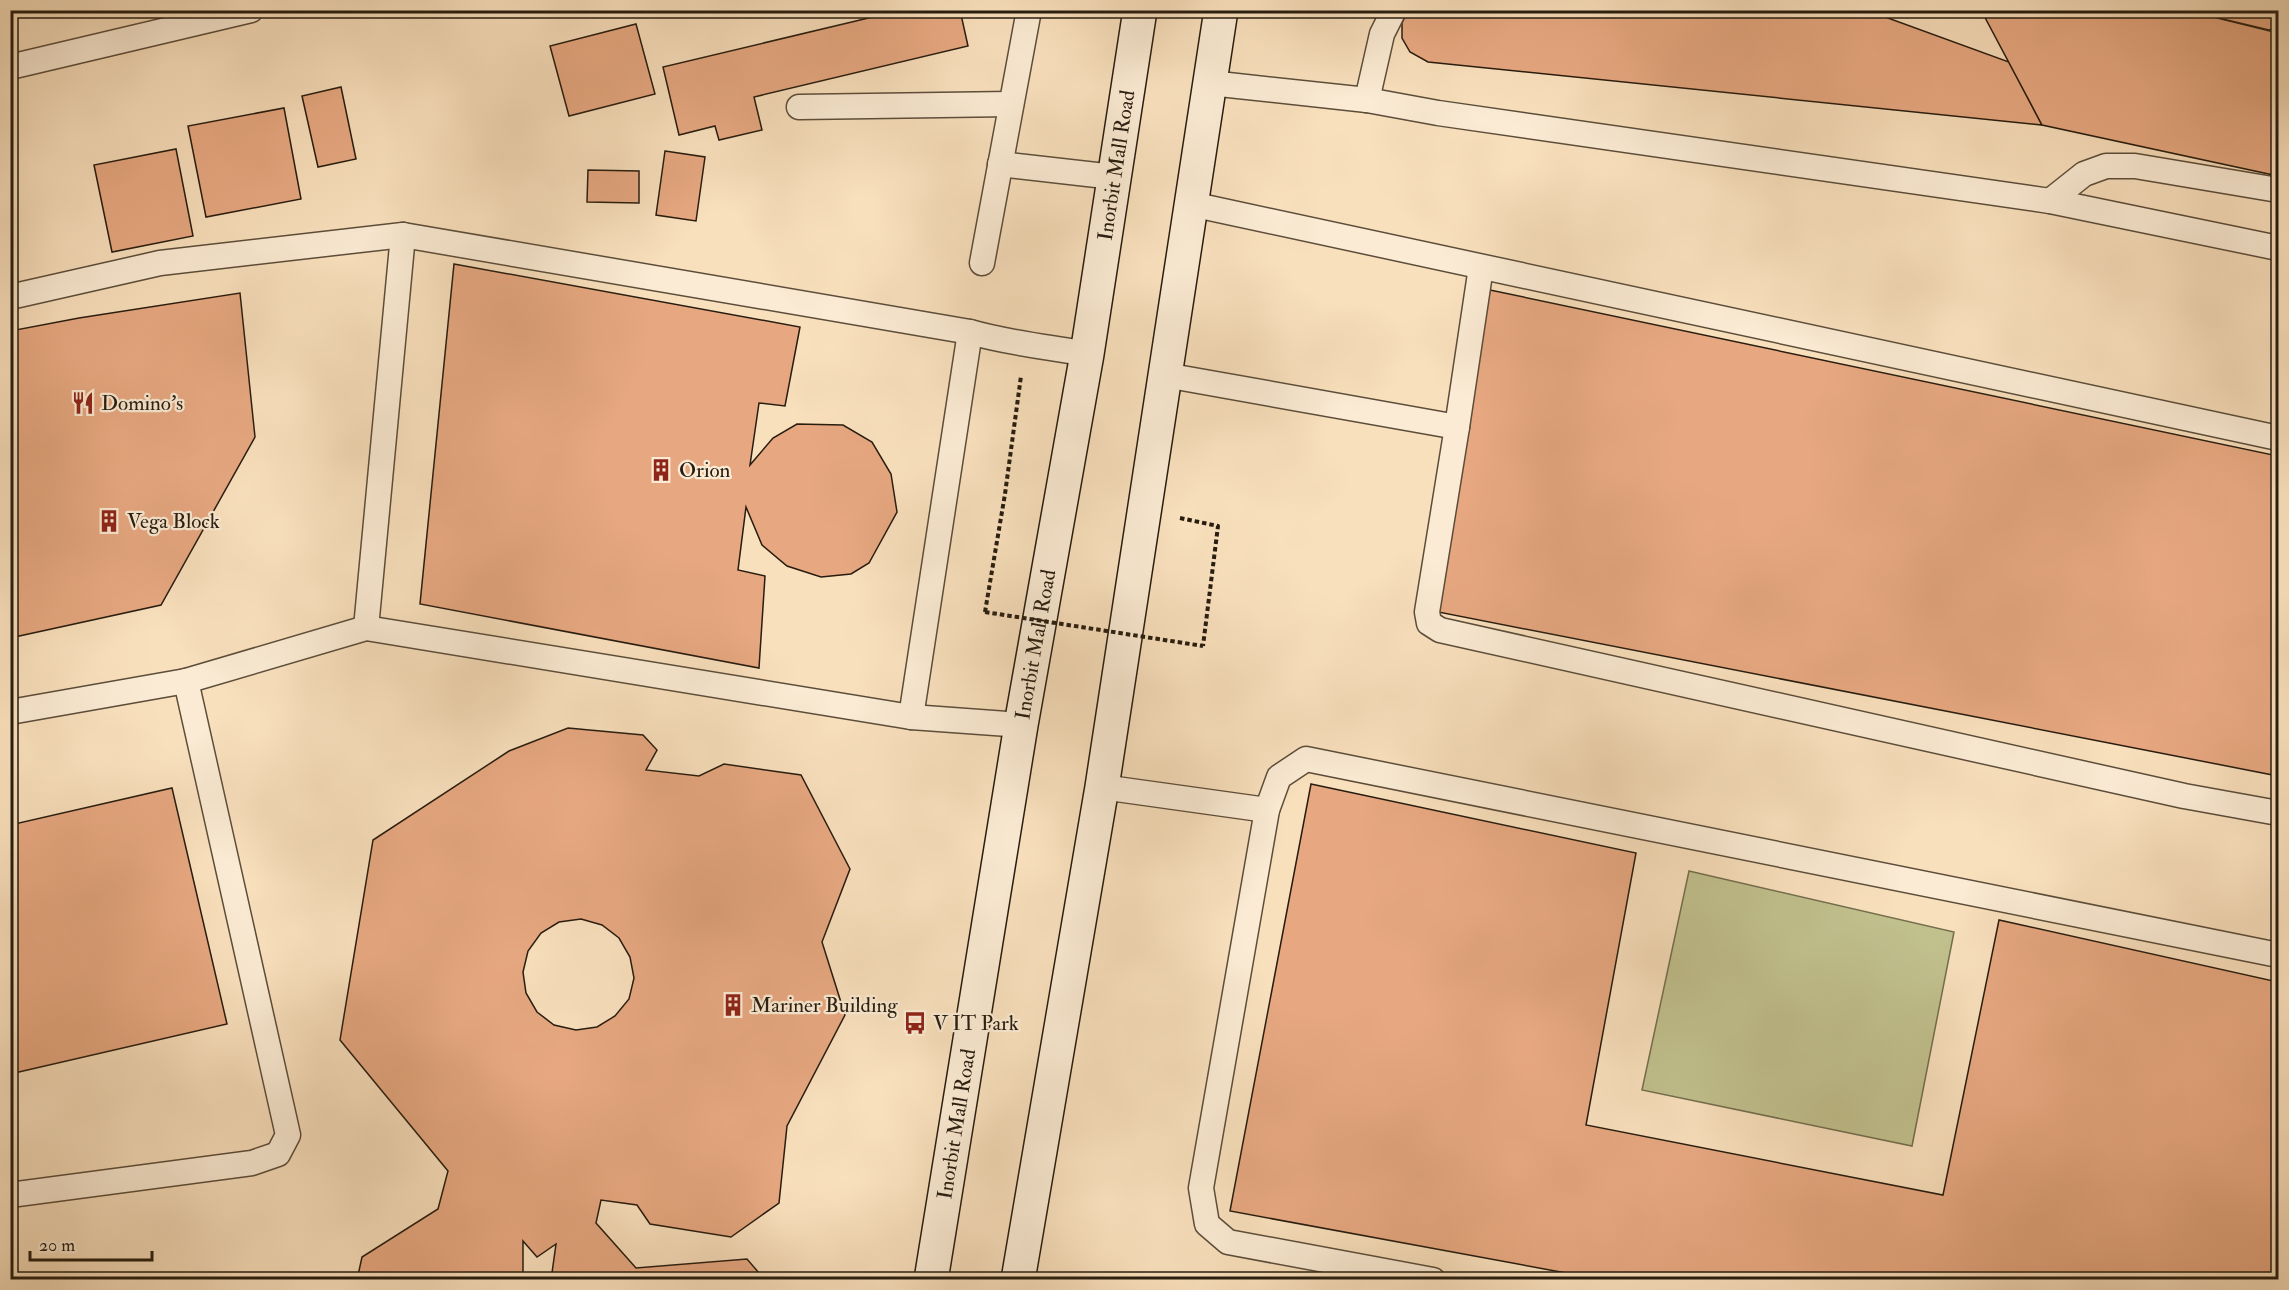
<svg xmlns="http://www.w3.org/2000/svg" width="2289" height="1290" font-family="'IM FELL Double Pica',serif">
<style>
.green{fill:#c1c18e;stroke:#746e4e;stroke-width:1.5}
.building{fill:#e7a881;stroke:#271c0f;stroke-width:1.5;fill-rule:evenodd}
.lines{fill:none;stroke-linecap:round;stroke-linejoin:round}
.service-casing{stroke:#5c4d3a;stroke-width:27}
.secondary-casing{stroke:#271c0f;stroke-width:36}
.path{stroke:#271c0f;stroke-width:4;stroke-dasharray:4.5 3;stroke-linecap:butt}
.service{stroke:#fbebd4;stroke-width:24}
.secondary{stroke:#fbebd4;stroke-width:33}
.path-bridge{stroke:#271c0f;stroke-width:4;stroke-dasharray:4.5 3;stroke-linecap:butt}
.labels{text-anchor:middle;stroke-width:4.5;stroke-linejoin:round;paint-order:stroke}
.street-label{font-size:21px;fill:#271c0f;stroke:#fbebd4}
.poi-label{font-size:21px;fill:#271c0f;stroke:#fbebd4;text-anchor:start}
</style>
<rect width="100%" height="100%" fill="#f9e0bd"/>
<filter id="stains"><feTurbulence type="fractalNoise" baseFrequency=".00333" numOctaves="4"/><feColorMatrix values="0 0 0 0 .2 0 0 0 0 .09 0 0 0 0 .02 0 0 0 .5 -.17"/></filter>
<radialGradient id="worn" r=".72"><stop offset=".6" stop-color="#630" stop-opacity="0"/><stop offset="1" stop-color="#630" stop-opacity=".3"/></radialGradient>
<path class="green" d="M1689,871L1954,932L1912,1146L1642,1090Z"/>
<g class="building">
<path d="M902,10H960L968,46L754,97L762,130L719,140L715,126L679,135L663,67Z"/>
<path d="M1408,10H1866L2009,62L2042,125L1428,62L1410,52L1402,38V23Z"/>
<path d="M1981,10H2185L2278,33V176L2042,125Z"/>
<path d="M2185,10H2278V27L2269,30Z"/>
<path d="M636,24L655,94L569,116L550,46Z"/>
<path d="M341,87L356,159L318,167L302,96Z"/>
<path d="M284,108L301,199L206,217L188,126Z"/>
<path d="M176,149L193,236L112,252L94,165Z"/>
<path d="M665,151L705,157L696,221L656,215Z"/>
<path d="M588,170L639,171V203L587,202Z"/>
<path d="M454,264L800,327L785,406L759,403L750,465L773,438L797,424L843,425L872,442L891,474L897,512L869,563L851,574L821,577L787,566L762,545L746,507L738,570L765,576L759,668L420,604Z"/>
<path d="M1490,290L2278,456V776L1433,611Z"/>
<path d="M240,293L255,437L161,605L10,638V331L79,318Z"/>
<path d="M568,728L643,735L657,750L646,770L699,776L724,764L801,775L850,869L822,942L845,1015L787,1126L779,1203L731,1237L650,1224L637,1205L601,1200L596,1223L636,1268L747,1259L765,1280H551L556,1244L537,1257L523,1241V1280H357L362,1257L438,1209L448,1171L340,1040L373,840L509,751ZM581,919L602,925L619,938L630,957L634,978L629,999L615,1016L597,1027L576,1030L554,1025L537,1012L526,993L523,972L528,951L541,933L559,922Z"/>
<path d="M1311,784L1636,853L1586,1125L1943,1195L1999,920L2278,982V1262L2276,1280H1604L1230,1211Z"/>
<path d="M172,788L227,1024L10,1074V825Z"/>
</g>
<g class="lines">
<g class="service-casing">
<g id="service">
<path d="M10,67L251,10"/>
<path d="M1210,83L1367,100L1438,113L2050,201L2084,174L2106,166H2135L2278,190"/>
<path d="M1367,100L1382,34L1394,10"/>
<path d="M799,107L1011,104"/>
<path d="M1000,164L1114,177"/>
<path d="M2050,201L2278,248"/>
<path d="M1191,204L2278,438"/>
<path d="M982,263L1029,10"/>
<path d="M10,297L160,263L403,235L970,332C1008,343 1048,347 1087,354"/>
<path d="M1165,375L1457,427L1427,612L1429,623L1440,630L2184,796L2278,813"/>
<path d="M1457,427L1481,267"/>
<path d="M366,628L403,235"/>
<path d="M10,712L186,681L366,628L911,717L1021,725"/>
<path d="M911,717L970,332"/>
<path d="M1102,787L1267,810"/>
<path d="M10,1195L252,1163L278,1154L288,1135L186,681"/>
<path d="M1433,1280L1228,1242L1207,1224L1201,1188L1267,810L1279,777L1306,759L2278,955"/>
</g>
</g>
<g class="secondary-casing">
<g id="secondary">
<path id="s1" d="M931,1280L1021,725L1087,354L1140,10"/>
<path d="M1018,1280L1102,787L1221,10"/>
</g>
</g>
<g class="path">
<path d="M1180,518L1218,526L1203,646"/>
<path d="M985,612L1005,494L1021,376"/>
</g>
<use href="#service" class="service"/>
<use href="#secondary" class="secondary"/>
<path class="path-bridge" d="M985,612L1203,646"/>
</g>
<defs>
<g id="restaurant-bare" transform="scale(1.8)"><path d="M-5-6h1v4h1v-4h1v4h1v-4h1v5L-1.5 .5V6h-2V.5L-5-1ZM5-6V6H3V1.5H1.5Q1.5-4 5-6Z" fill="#8f2418" stroke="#fbebd4" stroke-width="2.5" paint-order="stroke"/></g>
<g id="building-bare" transform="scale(1.8)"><path d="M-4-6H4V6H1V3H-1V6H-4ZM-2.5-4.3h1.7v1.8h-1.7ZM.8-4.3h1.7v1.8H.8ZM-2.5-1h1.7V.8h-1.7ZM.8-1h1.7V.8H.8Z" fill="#8f2418" stroke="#fbebd4" stroke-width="2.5" paint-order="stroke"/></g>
<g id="bus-bare" transform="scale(1.8)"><path d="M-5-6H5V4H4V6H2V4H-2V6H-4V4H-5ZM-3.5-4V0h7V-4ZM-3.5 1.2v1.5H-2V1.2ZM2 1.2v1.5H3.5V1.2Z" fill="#8f2418" stroke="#fbebd4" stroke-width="2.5" paint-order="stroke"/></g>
</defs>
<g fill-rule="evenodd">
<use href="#restaurant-bare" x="83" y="403"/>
<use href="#building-bare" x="661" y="470"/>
<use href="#building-bare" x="109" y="521"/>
<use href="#building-bare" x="733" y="1005"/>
<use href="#bus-bare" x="915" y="1023"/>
</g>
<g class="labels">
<g class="street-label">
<text dy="7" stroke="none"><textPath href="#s1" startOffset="1130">Inorbit Mall Road</textPath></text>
<text dy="7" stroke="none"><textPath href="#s1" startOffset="644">Inorbit Mall Road</textPath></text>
<text dy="7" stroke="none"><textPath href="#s1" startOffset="158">Inorbit Mall Road</textPath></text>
</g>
<g class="poi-label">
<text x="101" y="410">Domino's</text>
<text x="679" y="477">Orion</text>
<text x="127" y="528">Vega Block</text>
<text x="751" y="1012">Mariner Building</text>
<text x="933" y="1030">V IT Park</text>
</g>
</g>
<rect width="2289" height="1290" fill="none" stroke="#f9e0bd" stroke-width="36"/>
<rect x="12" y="12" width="2265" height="1266" fill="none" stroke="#271c0f" stroke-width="3"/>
<rect x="18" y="18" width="2253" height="1254" fill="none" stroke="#271c0f" stroke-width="1.5"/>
<path d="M30 1251v9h122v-9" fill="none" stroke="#271c0f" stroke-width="3"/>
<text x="39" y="1251" font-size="18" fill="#271c0f" stroke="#fbebd4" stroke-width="4.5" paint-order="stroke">20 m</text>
<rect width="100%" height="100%" filter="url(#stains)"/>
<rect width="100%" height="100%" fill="url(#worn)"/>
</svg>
